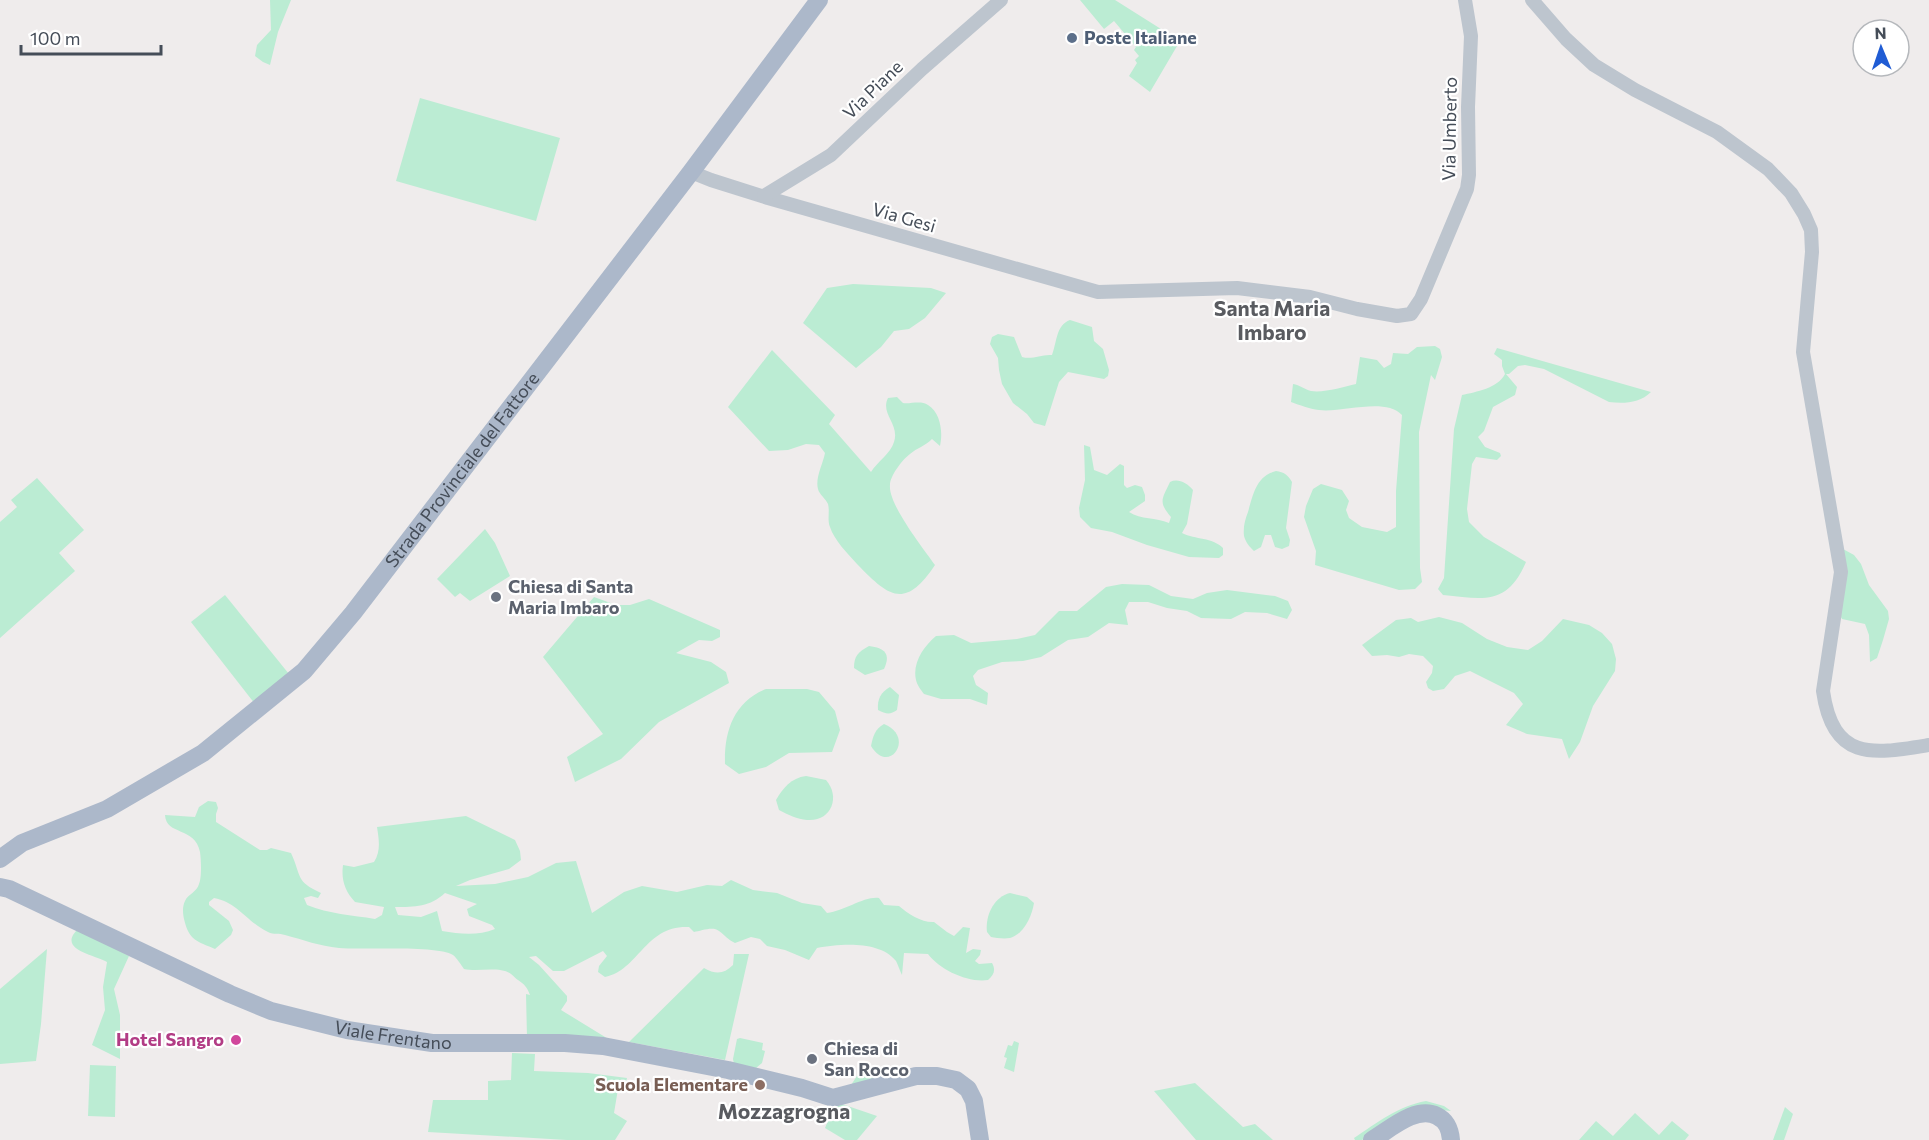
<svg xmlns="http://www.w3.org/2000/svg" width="1929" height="1140" font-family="Commissioner,sans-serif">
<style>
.green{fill:#bbecd3;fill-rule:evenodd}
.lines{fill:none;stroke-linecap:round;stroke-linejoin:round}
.minor{stroke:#bdc5ce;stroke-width:14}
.major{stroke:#acb8ca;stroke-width:18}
.service-dot{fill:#5c6f8a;stroke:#fff;stroke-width:2}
.worship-dot{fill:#6b7280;stroke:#fff;stroke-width:2}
.hotel-dot{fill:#d1479c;stroke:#fff;stroke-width:2}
.education-dot{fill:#8d6e63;stroke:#fff;stroke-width:2}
.labels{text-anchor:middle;stroke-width:4.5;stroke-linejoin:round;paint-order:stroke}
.service-label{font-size:18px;font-weight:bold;fill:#4e5e75;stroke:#fff;text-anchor:start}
.street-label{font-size:18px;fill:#454d58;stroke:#fff}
.worship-label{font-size:18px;font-weight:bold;fill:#5b616d;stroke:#fff;text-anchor:start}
.hotel-label{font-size:18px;font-weight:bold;fill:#b23c85;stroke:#fff;text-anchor:end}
.education-label{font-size:18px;font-weight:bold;fill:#785e54;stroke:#fff;text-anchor:end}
.quarter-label{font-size:21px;font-weight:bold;fill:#595b60;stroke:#fff}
</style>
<rect width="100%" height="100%" fill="#efecec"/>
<g class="green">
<path d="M270,0H291L278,32L270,65L263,62L255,56L257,45L271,30Z"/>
<path d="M1080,0H1115L1180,41L1150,92L1129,76L1137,63L1135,60L1139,56L1134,50L1136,47L1114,21L1104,29Z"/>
<path d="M420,98L560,138L536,221L396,181Z"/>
<path d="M853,284L931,288L946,293L925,318L909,329L894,331L881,347L856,368L803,323L827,288Z"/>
<path d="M1070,320L1092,327L1094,341L1103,349L1109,370L1108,376L1104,379L1068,372L1059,382L1045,426L1034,423L1027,414L1013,403L1002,384L999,370L998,358L990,344L992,337L998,334L1014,337L1022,357C1033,360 1041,354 1052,355C1057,342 1056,325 1070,320Z"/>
<path d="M1435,346L1440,349L1442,357L1435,380L1431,375L1419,432L1420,568L1422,582L1415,589L1399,590L1315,565L1316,551L1304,517L1306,506L1313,489L1321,484L1342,490L1349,501L1346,510L1349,518L1362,527L1387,532L1396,527V491L1402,415C1385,397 1342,413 1319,410C1309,409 1300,405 1291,402L1293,384C1300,385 1304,389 1311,391C1324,393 1343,387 1356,384L1360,357L1377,360L1384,368L1391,364L1393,353L1408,354L1417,347Z"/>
<path d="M1497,348L1651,392C1640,403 1624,404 1609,402L1544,369L1525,365L1518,366L1509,374H1506L1517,387L1515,395L1493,407L1484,431L1478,437L1485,447L1500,453L1501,456L1497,460L1476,457L1472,464L1467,509L1469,522L1484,537L1526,562C1507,606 1484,599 1443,595L1438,589L1444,578L1454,429L1462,395C1476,392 1498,388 1505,374L1502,366V360L1494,354Z"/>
<path d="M772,350L835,415L829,424L871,472C877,462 891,453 894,442C900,424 880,414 888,398L897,397L903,403C911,404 921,400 928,405C941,413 943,433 940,446L932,439C925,446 917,448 910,454C902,460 890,476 890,485C888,504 923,548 935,565C905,610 889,597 857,564C848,554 834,540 830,527C827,520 830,511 828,504C826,499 819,494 818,489C815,478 823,464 825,453L819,445L806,444L788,450L769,451L728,407Z"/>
<path d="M1084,445L1090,447L1094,470L1107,475L1120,464L1124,466V485L1127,488L1135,485L1142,487L1145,495V501L1129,512C1141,520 1156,517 1169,523L1171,517C1158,502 1162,499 1170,482C1178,478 1187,483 1193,490L1187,524L1182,533C1196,540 1212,537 1223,548V555L1219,558L1189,557L1147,545L1112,532L1091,528L1080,517L1079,508L1085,480Z"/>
<path d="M1276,471C1284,472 1288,475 1292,482L1286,528L1290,540L1289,546L1282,549L1275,547L1271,535H1265L1261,547L1254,551C1249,546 1246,543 1244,536C1243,527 1245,520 1248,512C1253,495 1256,476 1276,471Z"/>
<path d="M37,478L84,530L59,553L75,571L0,638V522L17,507L11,500Z"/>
<path d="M485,529L495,543L510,576L470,601L460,593L455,597L437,579Z"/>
<path d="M1843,549L1854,555L1861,564L1869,585L1888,611L1889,619L1883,640L1877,658L1870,662L1869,635L1865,624L1842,619L1839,613Z"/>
<path d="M1122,584L1149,585L1171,596L1193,599L1207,593L1227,590L1275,596L1288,601L1292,610L1287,619L1267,613L1245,612L1231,619L1201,618L1187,611L1167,608L1148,602H1129L1125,610L1128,625L1109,623L1088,637L1068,640L1041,657L1023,661L1002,662L978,670L973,676L976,685L988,693L987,705L970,699H941L924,694C921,690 917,685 916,680C912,663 924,646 936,636L954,635L971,643L1017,639L1035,635L1059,611H1077L1106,587Z"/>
<path d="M225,595L289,674L255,704L191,622Z"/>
<path d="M594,597L616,605H630L649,599L720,630V637L712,641L699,640L676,653L711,662L726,672L729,683L659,722L621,759L575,782L567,757L603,734L543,657Z"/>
<path d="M1439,617L1462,623L1487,639L1507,647L1528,650L1542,641L1563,619L1589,625L1602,633L1612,644L1616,659L1615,671L1593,706L1580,742L1569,759L1562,739L1527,734L1506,725L1523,704L1514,693L1470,671L1455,676L1444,689L1433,691L1428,688L1426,682L1432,673L1433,666L1423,656L1409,654L1399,657L1387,655L1372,656L1362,645L1396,620L1411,618L1418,622Z"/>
<path d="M869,646C885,648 891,654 884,669L865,675L854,668C854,656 858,652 869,646Z"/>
<path d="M890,687L899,695L897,710C890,715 886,714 878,710C877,699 881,692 890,687Z"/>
<path d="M766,689H807L819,692L835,711L840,730L832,752L789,753L766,767L739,774L725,764C724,731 734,702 766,689Z"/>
<path d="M884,724C916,737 889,776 871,746C873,736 875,729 884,724Z"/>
<path d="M806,776L826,780C841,797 831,822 807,820C797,819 788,815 779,810L776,800C783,788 791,778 806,776Z"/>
<path d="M208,801L216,802L218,808L216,814V822L260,850H267L271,848L291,853C302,877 295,881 321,893L318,898L311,896L304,898L307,905C329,914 352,915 375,919L382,915L384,907L355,902C345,891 341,880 343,865L354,867L374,862C381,851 379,840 377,827L466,816L515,840L520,851L521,860L509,869L470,880L456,886L495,884L528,877L556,863L576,861L592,913L624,892L642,886L677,892L707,885L722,886L731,880L753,890L777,893L802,903L821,906L827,913C845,911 864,896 879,898L884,905L899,906C908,914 923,923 934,922L947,932L954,936L963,927L970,928L966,953L973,949L981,950L980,955L975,961L979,964L992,963C996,970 994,975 988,980C968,983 940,970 928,954L904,953L902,975C900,971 898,965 896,961C879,940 840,944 817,948L809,960L785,950L767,946L760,939L751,937L735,943C727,939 726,936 719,931C713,926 701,931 694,932L689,927C645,925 639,970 605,977L598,972L599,966L607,956L603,951L564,971H553L536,956L529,957L539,965L567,996V1001L561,1010L610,1040L527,1037L526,994L530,995C527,987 525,985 518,980C516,979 514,976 511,974C500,966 478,972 464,969C461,965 457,958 453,955C438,945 361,950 339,948C319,946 304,940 285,935C279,933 274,935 268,932C247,922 237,902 214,898L209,902V905L229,921L233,930L231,935L215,949C197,941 189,941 184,919C183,914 182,907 185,901C188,894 197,892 199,884C202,877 201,859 200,852C195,826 166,836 165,815L195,817L199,807ZM445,893L477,904L467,909L469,916L492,925L495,929C478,936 460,934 442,931L437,911L421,917L398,915L395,907C415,907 430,907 445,893Z"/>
<path d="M1010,893L1027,897L1034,903C1032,916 1024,934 1010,938C1004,939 996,938 991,937L987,932C985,917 993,897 1010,893Z"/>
<path d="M78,929L129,956L114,989L120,1015V1059L92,1045L105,1010L103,987L107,962C96,955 56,950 78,929Z"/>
<path d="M47,949L41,1024L36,1061L0,1064V989Z"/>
<path d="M734,954H749L725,1060L629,1042L704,968C716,975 724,974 733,965Z"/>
<path d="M740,1038L763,1043L762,1050L765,1051L762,1063L756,1068L734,1064L733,1059L737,1039Z"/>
<path d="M1014,1041L1019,1043L1014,1072L1004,1068L1007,1058L1004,1057L1008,1045L1012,1046Z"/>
<path d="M512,1053L535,1054L534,1071L588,1073L627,1078L624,1091L618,1089L614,1113L627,1121L615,1140H567L428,1132L433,1100H488V1081L511,1080Z"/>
<path d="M865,1064L885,1075L851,1085Z"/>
<path d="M90,1065L116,1066L115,1117L88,1116Z"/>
<path d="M1195,1083L1243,1127L1255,1124L1273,1140H1196L1154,1091Z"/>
<path d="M1426,1101L1444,1106L1451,1111L1442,1110L1401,1115L1362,1140H1355L1354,1138C1377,1123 1398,1106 1426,1101Z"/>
<path d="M836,1102L877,1116L857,1140H845L825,1128Z"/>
<path d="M1785,1107L1793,1114L1784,1140H1773Z"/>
<path d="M1635,1113L1659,1135L1672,1121L1689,1135L1685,1140H1579L1596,1121L1613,1136Z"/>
</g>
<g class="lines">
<g class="minor">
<path d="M1532,0L1566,39L1594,65L1635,90L1717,132L1768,169L1791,193L1804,214L1811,230L1812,252L1803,352L1841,572L1823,691C1833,762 1873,754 1929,745"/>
<path d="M691,172L711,180L768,198L1098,292L1237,288L1310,297L1357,309L1397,316L1411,314L1421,299L1467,189L1469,175L1468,107L1471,36L1465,0"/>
<path d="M764,196L831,155L922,69L1001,0"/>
</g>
<g class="major">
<path id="s1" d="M0,859L22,843L107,809L203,753L304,671L353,613L691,172L819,0"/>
<path id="s2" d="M0,887L9,889L230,994L271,1011L347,1030L432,1043H565L603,1046L728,1070L802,1088L833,1098L916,1076H937L956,1080L968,1089L974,1101L980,1140"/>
<path d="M1372,1140C1389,1130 1416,1105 1437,1116C1447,1121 1450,1129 1451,1140"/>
</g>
</g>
<circle class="service-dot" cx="1072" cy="38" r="6"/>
<g class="worship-dot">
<circle cx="496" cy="597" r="6"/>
<circle cx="812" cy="1059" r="6"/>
</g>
<circle class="hotel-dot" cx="236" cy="1040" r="6"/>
<circle class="education-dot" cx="760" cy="1085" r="6"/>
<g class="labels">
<g class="service-label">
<text x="1084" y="44">Poste Italiane</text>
</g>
<g class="street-label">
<text transform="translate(873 90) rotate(-44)" y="6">Via Piane</text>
<text transform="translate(1450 129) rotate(-89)" y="6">Via Umberto</text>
<text transform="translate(904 218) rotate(16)" y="6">Via Gesi</text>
<text dy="6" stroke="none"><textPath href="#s1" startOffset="616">Strada Provinciale del Fattore</textPath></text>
<text dy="6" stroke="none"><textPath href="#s2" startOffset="423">Viale Frentano</textPath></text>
</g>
<g class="worship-label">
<text x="508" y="593">Chiesa di Santa<tspan x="508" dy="21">Maria Imbaro</tspan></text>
<text x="824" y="1055">Chiesa di<tspan x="824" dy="21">San Rocco</tspan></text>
</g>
<g class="hotel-label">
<text x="224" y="1046">Hotel Sangro</text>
</g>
<g class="education-label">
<text x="748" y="1091">Scuola Elementare</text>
</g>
<g class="quarter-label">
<text x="1272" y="316">Santa Maria<tspan x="1272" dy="24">Imbaro</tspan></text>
<text x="784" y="1119">Mozzagrogna</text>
</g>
</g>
<g transform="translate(1881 48) rotate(358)"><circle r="28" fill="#ffffff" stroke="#b5b8bc" stroke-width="1.5"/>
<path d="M0-4.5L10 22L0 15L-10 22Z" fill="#205cd4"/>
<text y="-9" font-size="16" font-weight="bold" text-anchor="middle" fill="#454d58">N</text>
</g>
<path d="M21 45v9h140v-9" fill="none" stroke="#454d58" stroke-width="3"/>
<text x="30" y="45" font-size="18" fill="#454d58" stroke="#ffffff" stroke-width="4.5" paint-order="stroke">100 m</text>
</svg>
